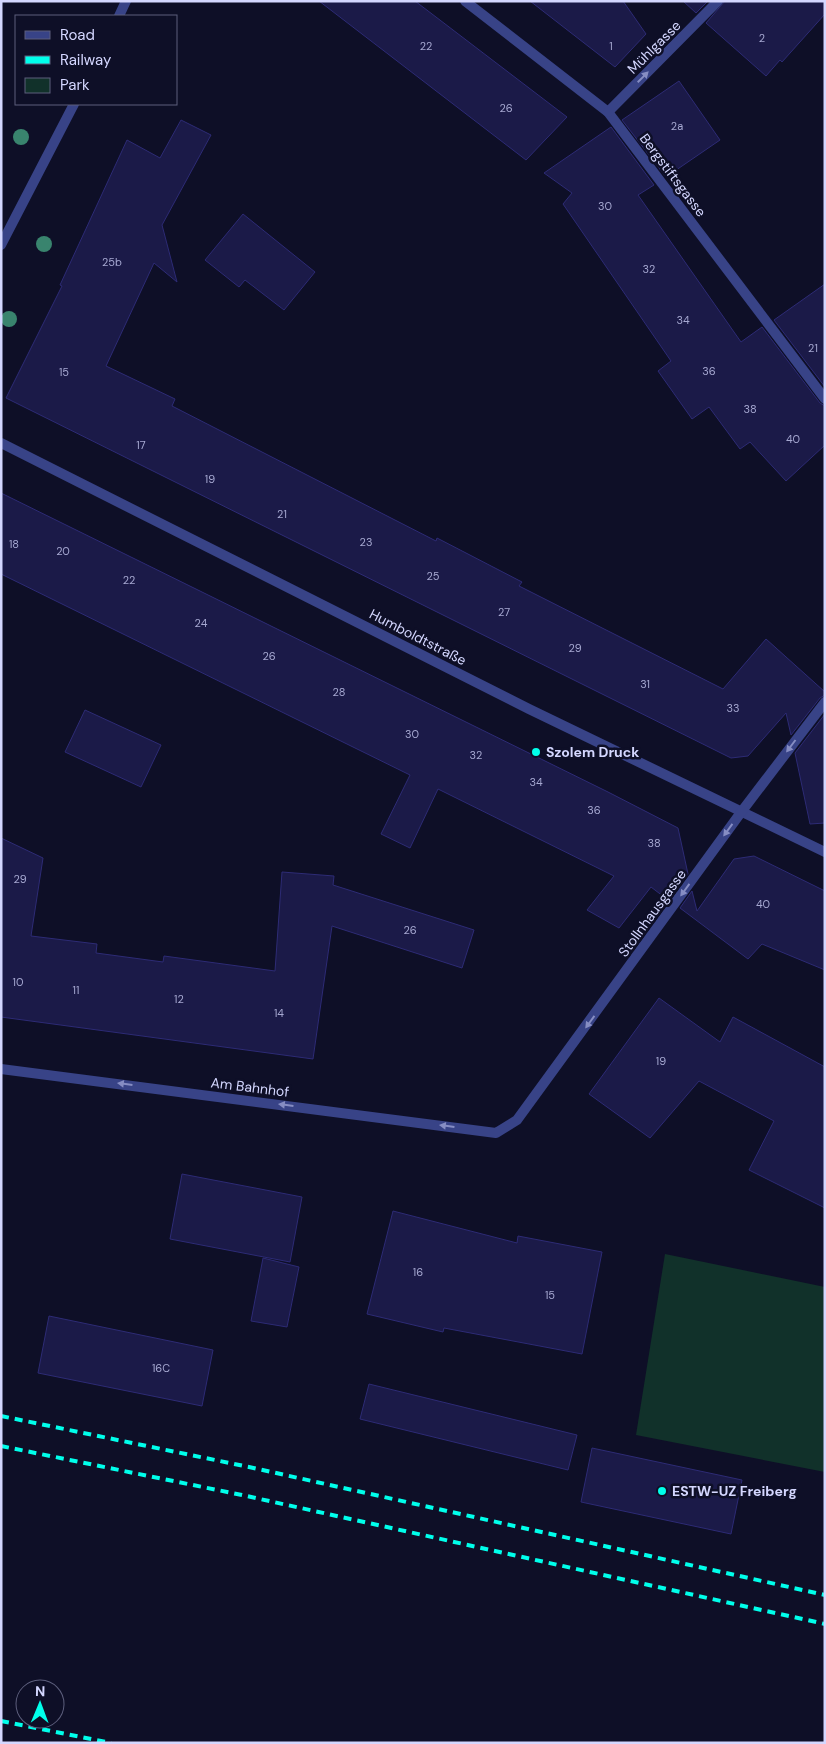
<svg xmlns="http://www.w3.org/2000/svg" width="826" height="1744" font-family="'DM Sans',sans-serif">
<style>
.green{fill:#11312a}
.building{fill:#1b1a48;stroke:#2d2b75}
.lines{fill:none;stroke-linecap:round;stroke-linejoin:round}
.street{stroke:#384387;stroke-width:10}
.rail{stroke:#00ffeb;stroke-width:4;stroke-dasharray:8 6;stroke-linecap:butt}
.tree{fill:#39846e}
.oneway{fill:#868dc3}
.poi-dot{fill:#00ffeb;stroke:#0e0f27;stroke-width:2}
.labels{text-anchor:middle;stroke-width:5;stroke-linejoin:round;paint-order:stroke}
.number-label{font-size:11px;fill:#a6a8d1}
.street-label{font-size:14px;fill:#d4d7ff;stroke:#0e0f27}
.poi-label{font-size:14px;font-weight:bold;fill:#d4d7ff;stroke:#0e0f27;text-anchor:start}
</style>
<rect width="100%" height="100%" fill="#0e0f27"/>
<path class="green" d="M665,1254L825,1287V1472L636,1435Z"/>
<g class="building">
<path d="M319,1H415L567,117L526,160Z"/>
<path d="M530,1H623L646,34L615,67Z"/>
<path d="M683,1H708L696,13Z"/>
<path d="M725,1H825V14L782,62L780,60L766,76L706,23Z"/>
<path d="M679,81L720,140L666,177L622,120Z"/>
<path d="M181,120L211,135L162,225L177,282L154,263L106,366L175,399L172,406L436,541L437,538L522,582L519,586L723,689L766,639L825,692V695L820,698L791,735L786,713L748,756L731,758L6,398L62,286L60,285L127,140L160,158Z"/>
<path d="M611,127L654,185L638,195L741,342L762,327L820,403L825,406V445L786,481L750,442L740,449L709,407L692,419L658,371L671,361L563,204L572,193L544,173Z"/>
<path d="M243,214L315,272L284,310L245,280L239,287L205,260Z"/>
<path d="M825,284V387L774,320Z"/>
<path d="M1,493L608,792L678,828L688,874L668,900L651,887L619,928L587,910L614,876L438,789L410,848L381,834L410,775L1,574Z"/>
<path d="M85,710L161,745L141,787L65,752Z"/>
<path d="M825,714V823L810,824L795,753Z"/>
<path d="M1,838L43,858L31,936L97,944L96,953L163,962L164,956L275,971L282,872L334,876L333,885L474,930L462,968L332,926L313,1059L1,1017Z"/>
<path d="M754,856L825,891V970L762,944L748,959L680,908L692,891L697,911L734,859Z"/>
<path d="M659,998L720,1042L733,1017L825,1067V1208L749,1170L774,1121L699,1081L650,1138L589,1094Z"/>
<path d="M182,1174L302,1197L290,1262L170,1239Z"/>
<path d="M393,1211L517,1243L518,1236L602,1252L582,1354L444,1328L443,1332L367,1314Z"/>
<path d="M263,1258L299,1267L287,1327L251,1321Z"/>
<path d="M49,1316L213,1350L202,1406L38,1373Z"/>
<path d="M369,1384L577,1435L568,1470L360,1419Z"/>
<path d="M592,1448L742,1480L731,1534L581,1502Z"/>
</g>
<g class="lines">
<g class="street">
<path d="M465,1L608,112L825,399"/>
<path d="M119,16L126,1"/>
<path d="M608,112L718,1"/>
<path d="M1,245L74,104"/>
<path d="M1,443L529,709L825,852"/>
<path d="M1,1069L496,1133L517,1120L742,811L825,702"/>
</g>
<g class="rail">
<path d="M1,1416L249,1467L825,1595"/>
<path d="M1,1446L242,1495L825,1624"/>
<path d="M1,1721L111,1743"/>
</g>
</g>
<g class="tree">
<circle cx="21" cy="137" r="8"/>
<circle cx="44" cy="244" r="8"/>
<circle cx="9" cy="319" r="8"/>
</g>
<defs><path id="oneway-solid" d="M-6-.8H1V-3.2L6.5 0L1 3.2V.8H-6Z" transform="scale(1.25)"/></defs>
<g class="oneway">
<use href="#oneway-solid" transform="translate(643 77) rotate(-45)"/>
<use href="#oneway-solid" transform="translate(791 746) rotate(127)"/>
<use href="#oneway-solid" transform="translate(728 830) rotate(126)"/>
<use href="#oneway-solid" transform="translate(685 890) rotate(126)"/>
<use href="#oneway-solid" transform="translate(590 1022) rotate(126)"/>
<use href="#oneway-solid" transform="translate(125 1084) rotate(-173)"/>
<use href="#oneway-solid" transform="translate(286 1105) rotate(-173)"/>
<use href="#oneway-solid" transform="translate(447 1126) rotate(-173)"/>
</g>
<g class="poi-dot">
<circle cx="536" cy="752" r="5"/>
<circle cx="662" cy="1491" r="5"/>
</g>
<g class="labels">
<g class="number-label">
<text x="762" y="42">2</text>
<text x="426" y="50">22</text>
<text x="611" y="50">1</text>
<text x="506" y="112">26</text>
<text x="677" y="130">2a</text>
<text x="605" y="210">30</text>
<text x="112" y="266">25b</text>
<text x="649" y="273">32</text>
<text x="683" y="324">34</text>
<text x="813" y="352">21</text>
<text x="709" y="375">36</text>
<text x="64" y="376">15</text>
<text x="750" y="413">38</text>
<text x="793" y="443">40</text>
<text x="141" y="449">17</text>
<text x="210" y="483">19</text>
<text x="282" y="518">21</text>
<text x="366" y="546">23</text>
<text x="14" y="548">18</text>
<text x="63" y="555">20</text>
<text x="433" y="580">25</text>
<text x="129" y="584">22</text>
<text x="504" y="616">27</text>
<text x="201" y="627">24</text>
<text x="575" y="652">29</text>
<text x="269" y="660">26</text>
<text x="645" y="688">31</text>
<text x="339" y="696">28</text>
<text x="733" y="712">33</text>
<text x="412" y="738">30</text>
<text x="476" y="759">32</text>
<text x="536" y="786">34</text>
<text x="594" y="814">36</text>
<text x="654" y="847">38</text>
<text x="20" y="883">29</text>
<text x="763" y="908">40</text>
<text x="410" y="934">26</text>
<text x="18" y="986">10</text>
<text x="76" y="994">11</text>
<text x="179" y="1003">12</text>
<text x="279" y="1017">14</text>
<text x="661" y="1065">19</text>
<text x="418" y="1276">16</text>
<text x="550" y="1299">15</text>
<text x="161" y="1372">16C</text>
</g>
<g class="street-label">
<text transform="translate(654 47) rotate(-45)" y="5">Mühlgasse</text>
<text transform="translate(673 175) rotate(53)" y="5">Bergstiftsgasse</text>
<text transform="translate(418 637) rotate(27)" y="5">Humboldtstraße</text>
<text transform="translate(652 913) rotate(-54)" y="5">Stollnhausgasse</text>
<text transform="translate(250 1087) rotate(7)" y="5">Am Bahnhof</text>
</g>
<g class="poi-label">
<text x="546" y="757">Szolem Druck</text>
<text x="672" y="1496">ESTW-UZ Freiberg</text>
</g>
</g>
<rect width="826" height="1744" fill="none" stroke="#d4d7ff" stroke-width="5"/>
<rect x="15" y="15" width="162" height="90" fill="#0e0f27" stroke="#5d5f7d"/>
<rect x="25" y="31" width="25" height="8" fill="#384387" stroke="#5d5f7d"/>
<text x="60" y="40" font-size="15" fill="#d4d7ff">Road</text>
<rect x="25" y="56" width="25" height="8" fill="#00ffeb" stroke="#5d5f7d"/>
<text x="60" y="65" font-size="15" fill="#d4d7ff">Railway</text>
<rect x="25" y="78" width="25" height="15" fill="#11312a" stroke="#5d5f7d"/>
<text x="60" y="90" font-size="15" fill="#d4d7ff">Park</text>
<g transform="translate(40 1704) rotate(1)"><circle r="24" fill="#0e0f27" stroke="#5d5f7d"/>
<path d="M0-4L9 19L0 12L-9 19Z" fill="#00ffeb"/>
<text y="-8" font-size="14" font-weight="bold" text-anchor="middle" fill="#d4d7ff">N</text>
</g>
</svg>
